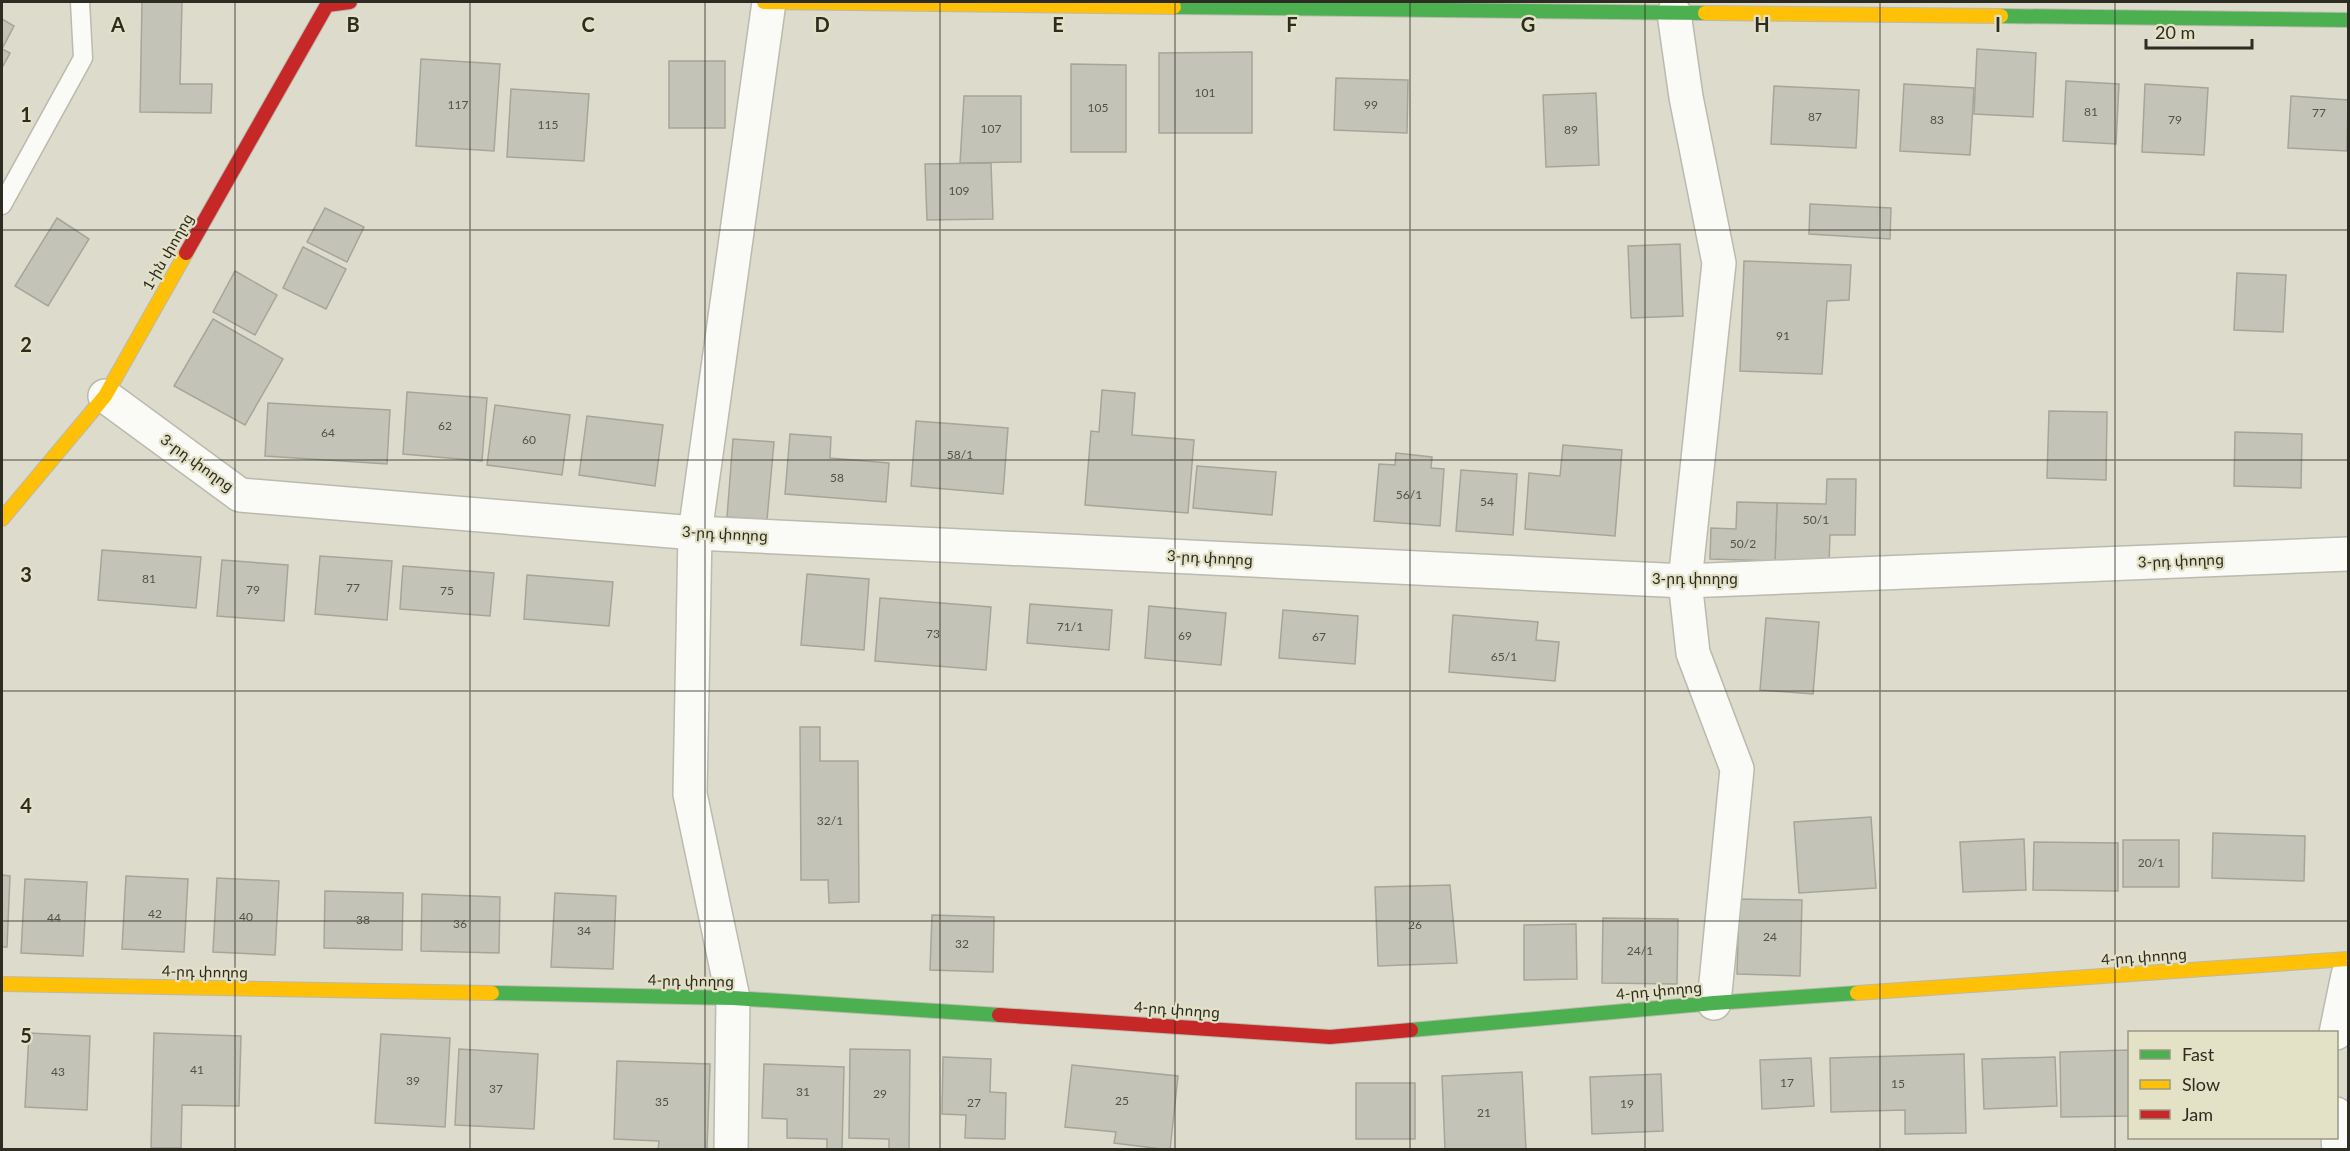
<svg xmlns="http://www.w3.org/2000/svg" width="2350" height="1151" font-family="Lato,'Noto Sans Armenian',sans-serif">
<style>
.building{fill:#c4c3b7;stroke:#a7a599;stroke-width:1.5}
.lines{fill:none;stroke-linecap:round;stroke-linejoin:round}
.lane-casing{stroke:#babaae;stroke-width:21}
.street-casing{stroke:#babaae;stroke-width:36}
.fast-casing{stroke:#babaae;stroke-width:16}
.slow-casing{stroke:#babaae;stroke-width:16}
.jam-casing{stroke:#babaae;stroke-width:16}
.lane{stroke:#fafaf7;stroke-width:18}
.street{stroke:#fafaf7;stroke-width:33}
.fast{stroke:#4caf50;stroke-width:14}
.slow{stroke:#ffc107;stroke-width:14}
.jam{stroke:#c62828;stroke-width:14}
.grid{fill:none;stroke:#2d2c22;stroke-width:1.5;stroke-opacity:0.55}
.labels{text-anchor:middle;stroke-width:4.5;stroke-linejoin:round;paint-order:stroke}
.number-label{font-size:12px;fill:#535247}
.street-label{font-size:15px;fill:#2d2c22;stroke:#e3e1c6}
.grid-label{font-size:20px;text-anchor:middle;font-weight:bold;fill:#2d2c22;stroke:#e3e1c6;stroke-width:4.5;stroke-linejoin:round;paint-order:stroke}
</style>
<rect width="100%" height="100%" fill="#dddbcc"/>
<g class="building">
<path d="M142,2H182L180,84H212L211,113L140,112Z"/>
<path d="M2,19L14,26L2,49L10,53L2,68Z"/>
<path d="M1977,49L2036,53L2033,117L1974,114Z"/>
<path d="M1252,52V133H1159V53Z"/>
<path d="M421,59L500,64L494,151L416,146Z"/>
<rect x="669" y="61" width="56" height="67"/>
<path d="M1071,64L1126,65V152H1071Z"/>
<path d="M1336,78L1408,80L1407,133L1334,130Z"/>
<path d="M2066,81L2119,84L2116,144L2063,141Z"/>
<path d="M1904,84L1974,88L1970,155L1900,151Z"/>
<path d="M2145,84L2208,88L2204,155L2142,152Z"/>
<path d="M1774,86L1859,90L1856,148L1771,144Z"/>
<path d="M511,89L589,94L584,161L507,157Z"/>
<path d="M1596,93L1599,165L1546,167L1543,95Z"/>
<path d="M964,96H1021V162L960,163Z"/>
<path d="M2291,96L2348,100L2347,151L2288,148Z"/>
<path d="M991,163L993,219L927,220L925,164Z"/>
<path d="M1810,204L1891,208L1890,239L1809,234Z"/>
<path d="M325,208L364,227L347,262L307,242Z"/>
<path d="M57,218L89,239L48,306L15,286Z"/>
<path d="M1680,244L1683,316L1631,318L1628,246Z"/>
<path d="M303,247L346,269L326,309L283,288Z"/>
<path d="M1744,261L1851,265L1849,300L1827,301L1822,374L1740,371Z"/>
<path d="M235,271L277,295L255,335L213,312Z"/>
<path d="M2237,273L2286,275L2283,332L2234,330Z"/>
<path d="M213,319L283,359L245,425L174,386Z"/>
<path d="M1102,390L1135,393L1132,435L1194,440L1188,513L1085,505L1091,431L1099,432Z"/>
<path d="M407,392L487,398L482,461L403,454Z"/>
<path d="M268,403L390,410L387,464L265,456Z"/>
<path d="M495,405L570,415L562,475L487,465Z"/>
<path d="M2049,411L2107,412L2106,480L2047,478Z"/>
<path d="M587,416L663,425L655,486L579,475Z"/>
<path d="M916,421L1008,428L1003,494L911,486Z"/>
<path d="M2235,432L2302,434L2301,488L2234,486Z"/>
<path d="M790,434L831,437L830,458L889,463L886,502L785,494Z"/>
<path d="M733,439L774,442L767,520L727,517Z"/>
<path d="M1563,445L1622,450L1615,536L1525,529L1529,473L1560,476Z"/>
<path d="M1396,453L1432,457L1431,468L1444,469L1440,526L1374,521L1379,464L1395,465Z"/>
<path d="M1197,466L1276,472L1272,515L1193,508Z"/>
<path d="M1461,470L1517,474L1513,535L1456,531Z"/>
<path d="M1827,479H1856L1855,535H1830L1829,563L1775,561L1777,503L1826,504Z"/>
<path d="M1737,502L1777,503L1775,561L1710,559L1711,528L1736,529Z"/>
<path d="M102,550L201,557L196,608L98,600Z"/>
<path d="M320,556L392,561L387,620L315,614Z"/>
<path d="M222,560L288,565L284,621L217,616Z"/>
<path d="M403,566L494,573L490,616L400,609Z"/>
<path d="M807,574L869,579L864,650L801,645Z"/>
<path d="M527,575L613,582L609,626L524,619Z"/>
<path d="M880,598L991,607L986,670L875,661Z"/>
<path d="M1030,604L1112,610L1109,650L1027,643Z"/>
<path d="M1149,606L1226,613L1221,665L1145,658Z"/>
<path d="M1283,610L1358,616L1355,664L1279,658Z"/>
<path d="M1453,615L1538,622L1536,640L1559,642L1555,681L1449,672Z"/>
<path d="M1766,618L1819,622L1813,694L1760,690Z"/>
<path d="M800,727H820V761H858L859,902L829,903L828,880H801Z"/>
<path d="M1871,817L1876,888L1799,893L1794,822Z"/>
<path d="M2213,833L2305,836L2304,881L2212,878Z"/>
<path d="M2024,839L2026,890L1963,892L1960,842Z"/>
<rect x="2123" y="840" width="56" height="47"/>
<path d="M2034,842L2118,843V891L2033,890Z"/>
<path d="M2,875L10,876L7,947H2Z"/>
<path d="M126,876L188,879L184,952L122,949Z"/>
<path d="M217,878L279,881L275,955L213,952Z"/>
<path d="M25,879L87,882L83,956L21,953Z"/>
<path d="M1450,885L1457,963L1378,966L1375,887Z"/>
<path d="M325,891L403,893L402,950L324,948Z"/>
<path d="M555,893L616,896L613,969L551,967Z"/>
<path d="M422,894L500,897L499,953L421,951Z"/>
<path d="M1739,899L1802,900L1800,976L1737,974Z"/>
<path d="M932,915L994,917L993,972L930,970Z"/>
<path d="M1603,918L1678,919L1677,984L1602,983Z"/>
<path d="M1576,924L1577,979L1524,980V925Z"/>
<path d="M29,1033L90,1036L87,1110L25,1107Z"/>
<path d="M154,1033L241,1036L239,1106L182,1105L181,1148H151Z"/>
<path d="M381,1034L450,1038L445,1127L375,1123Z"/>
<path d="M459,1049L538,1054L534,1129L455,1125Z"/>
<path d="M850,1049L910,1050L909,1150H889V1139L849,1138Z"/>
<path d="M2130,1050V1116L2061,1117L2060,1052Z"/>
<path d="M1964,1054L1966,1133L1905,1134V1110L1831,1112L1830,1058Z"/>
<path d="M943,1057L991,1059L990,1092L1006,1093L1005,1139L965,1138L966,1115L942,1114Z"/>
<path d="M2055,1057L2057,1106L1984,1109L1982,1059Z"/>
<path d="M1811,1058L1814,1106L1762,1109L1760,1060Z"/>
<path d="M617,1061L710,1064L707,1150H658L659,1141L614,1139Z"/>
<path d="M764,1064L844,1067L842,1150H827V1139L787,1138V1119L762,1118Z"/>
<path d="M1072,1065L1178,1076L1170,1150L1114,1143L1116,1132L1065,1127Z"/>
<path d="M1522,1072L1526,1150H1445L1442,1076Z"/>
<path d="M1661,1074L1663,1131L1592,1134L1590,1077Z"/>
<rect x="1356" y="1083" width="59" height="56"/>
</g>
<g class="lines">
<g class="lane-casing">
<path id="lane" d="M2,205L83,58L80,2"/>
</g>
<g class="street-casing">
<g id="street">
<path d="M1674,13L1686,97L1719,263L1685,581L1693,653L1737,769L1714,1003"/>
<path d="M105,396L240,495L695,533L1685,581L2348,554"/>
<path d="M2336,1033L2348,975"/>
<path d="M2336,1114L2339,1150"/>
<path d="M731,1150L733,998L690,794L695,533L769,2"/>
</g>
</g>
<g class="fast-casing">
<g id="fast">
<path d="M1174,7L1705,13"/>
<path d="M2001,16L2348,20"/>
<path d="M492,993L733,998L999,1015"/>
<path d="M1411,1030L1714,1003L1857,993"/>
</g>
</g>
<g class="slow-casing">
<g id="slow">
<path d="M764,2L1174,7"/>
<path d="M1705,13L2001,16"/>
<path d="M2,519L105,396L186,253"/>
<path d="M2,984L492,993"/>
<path d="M1857,993L2348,959"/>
</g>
</g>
<g class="jam-casing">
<g id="jam">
<path d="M186,253L327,5L350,2"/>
<path d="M999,1015L1330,1037L1411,1030"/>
</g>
</g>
<use href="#lane" class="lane"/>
<use href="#street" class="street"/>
<use href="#fast" class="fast"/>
<use href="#slow" class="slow"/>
<use href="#jam" class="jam"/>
</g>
<path class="grid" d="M235,2V1150M470,2V1150M705,2V1150M940,2V1150M1175,2V1150M1410,2V1150M1645,2V1150M1880,2V1150M2115,2V1150M2,230H2348M2,460H2348M2,691H2348M2,921H2348"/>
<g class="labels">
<g class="number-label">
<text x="1205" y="97">101</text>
<text x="458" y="109">117</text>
<text x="1371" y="109">99</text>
<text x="1098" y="112">105</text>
<text x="2091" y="116">81</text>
<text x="2319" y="117">77</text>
<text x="1815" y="121">87</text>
<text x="1937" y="124">83</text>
<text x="2175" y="124">79</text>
<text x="548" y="129">115</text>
<text x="991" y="133">107</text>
<text x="1571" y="134">89</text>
<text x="959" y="195">109</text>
<text x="1783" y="340">91</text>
<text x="445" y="430">62</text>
<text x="328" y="437">64</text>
<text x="529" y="444">60</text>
<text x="960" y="459">58/1</text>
<text x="837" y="482">58</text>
<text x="1409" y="499">56/1</text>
<text x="1487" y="506">54</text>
<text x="1816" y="524">50/1</text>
<text x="1743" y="548">50/2</text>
<text x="149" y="583">81</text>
<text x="353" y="592">77</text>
<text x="253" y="594">79</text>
<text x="447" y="595">75</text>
<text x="1070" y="631">71/1</text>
<text x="933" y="638">73</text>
<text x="1185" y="640">69</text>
<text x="1319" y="641">67</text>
<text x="1504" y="661">65/1</text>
<text x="830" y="825">32/1</text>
<text x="2151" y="867">20/1</text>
<text x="155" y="918">42</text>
<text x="246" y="921">40</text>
<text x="54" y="922">44</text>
<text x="363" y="924">38</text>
<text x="460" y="928">36</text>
<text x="1415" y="929">26</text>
<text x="584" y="935">34</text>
<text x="1770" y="941">24</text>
<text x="962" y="948">32</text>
<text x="1640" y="955">24/1</text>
<text x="197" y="1074">41</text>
<text x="58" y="1076">43</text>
<text x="413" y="1085">39</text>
<text x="1787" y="1087">17</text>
<text x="1898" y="1088">15</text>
<text x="496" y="1093">37</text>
<text x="803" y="1096">31</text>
<text x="880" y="1098">29</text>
<text x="1122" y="1105">25</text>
<text x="662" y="1106">35</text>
<text x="974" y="1107">27</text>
<text x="1627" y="1108">19</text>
<text x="1484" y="1117">21</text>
</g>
<g class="street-label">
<text transform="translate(168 252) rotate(-60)" y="5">1-ին փողոց</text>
<text transform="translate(197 463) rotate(36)" y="5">3-րդ փողոց</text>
<text transform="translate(725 534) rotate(3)" y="5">3-րդ փողոց</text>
<text transform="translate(1210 558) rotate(3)" y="5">3-րդ փողոց</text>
<text transform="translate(2181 561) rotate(-2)" y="5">3-րդ փողոց</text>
<text x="1695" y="584">3-րդ փողոց</text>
<text transform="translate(2144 957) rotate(-4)" y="5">4-րդ փողոց</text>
<text transform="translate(205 972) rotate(1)" y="5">4-րդ փողոց</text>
<text transform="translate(691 981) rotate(1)" y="5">4-րդ փողոց</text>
<text transform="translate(1659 991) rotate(-5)" y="5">4-րդ փողոց</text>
<text transform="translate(1177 1010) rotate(4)" y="5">4-րդ փողոց</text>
</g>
</g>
<g class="grid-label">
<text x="118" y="32">A</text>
<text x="353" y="32">B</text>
<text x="588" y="32">C</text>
<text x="822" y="32">D</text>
<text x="1058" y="32">E</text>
<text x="1292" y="32">F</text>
<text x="1528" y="32">G</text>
<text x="1762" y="32">H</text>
<text x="1998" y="32">I</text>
<text x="26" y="122">1</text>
<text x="26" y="352">2</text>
<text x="26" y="582">3</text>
<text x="26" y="813">4</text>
<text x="26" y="1043">5</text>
</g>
<rect width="2350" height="1151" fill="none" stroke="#2d2c22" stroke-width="6"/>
<rect x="2128" y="1031" width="210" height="108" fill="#e3e1c6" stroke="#9a9984" stroke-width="1.5"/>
<rect x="2140" y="1050" width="30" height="9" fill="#4caf50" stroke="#9a9984" stroke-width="1.5"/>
<text x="2182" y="1061" font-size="18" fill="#2d2c22">Fast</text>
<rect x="2140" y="1080" width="30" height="9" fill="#ffc107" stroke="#9a9984" stroke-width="1.5"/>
<text x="2182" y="1091" font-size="18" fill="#2d2c22">Slow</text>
<rect x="2140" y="1110" width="30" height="9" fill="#c62828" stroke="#9a9984" stroke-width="1.5"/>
<text x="2182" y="1121" font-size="18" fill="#2d2c22">Jam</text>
<path d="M2146 39v9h106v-9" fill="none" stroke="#2d2c22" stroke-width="3"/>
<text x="2155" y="39" font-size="18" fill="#2d2c22" stroke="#e3e1c6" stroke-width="4.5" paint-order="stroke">20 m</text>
</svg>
